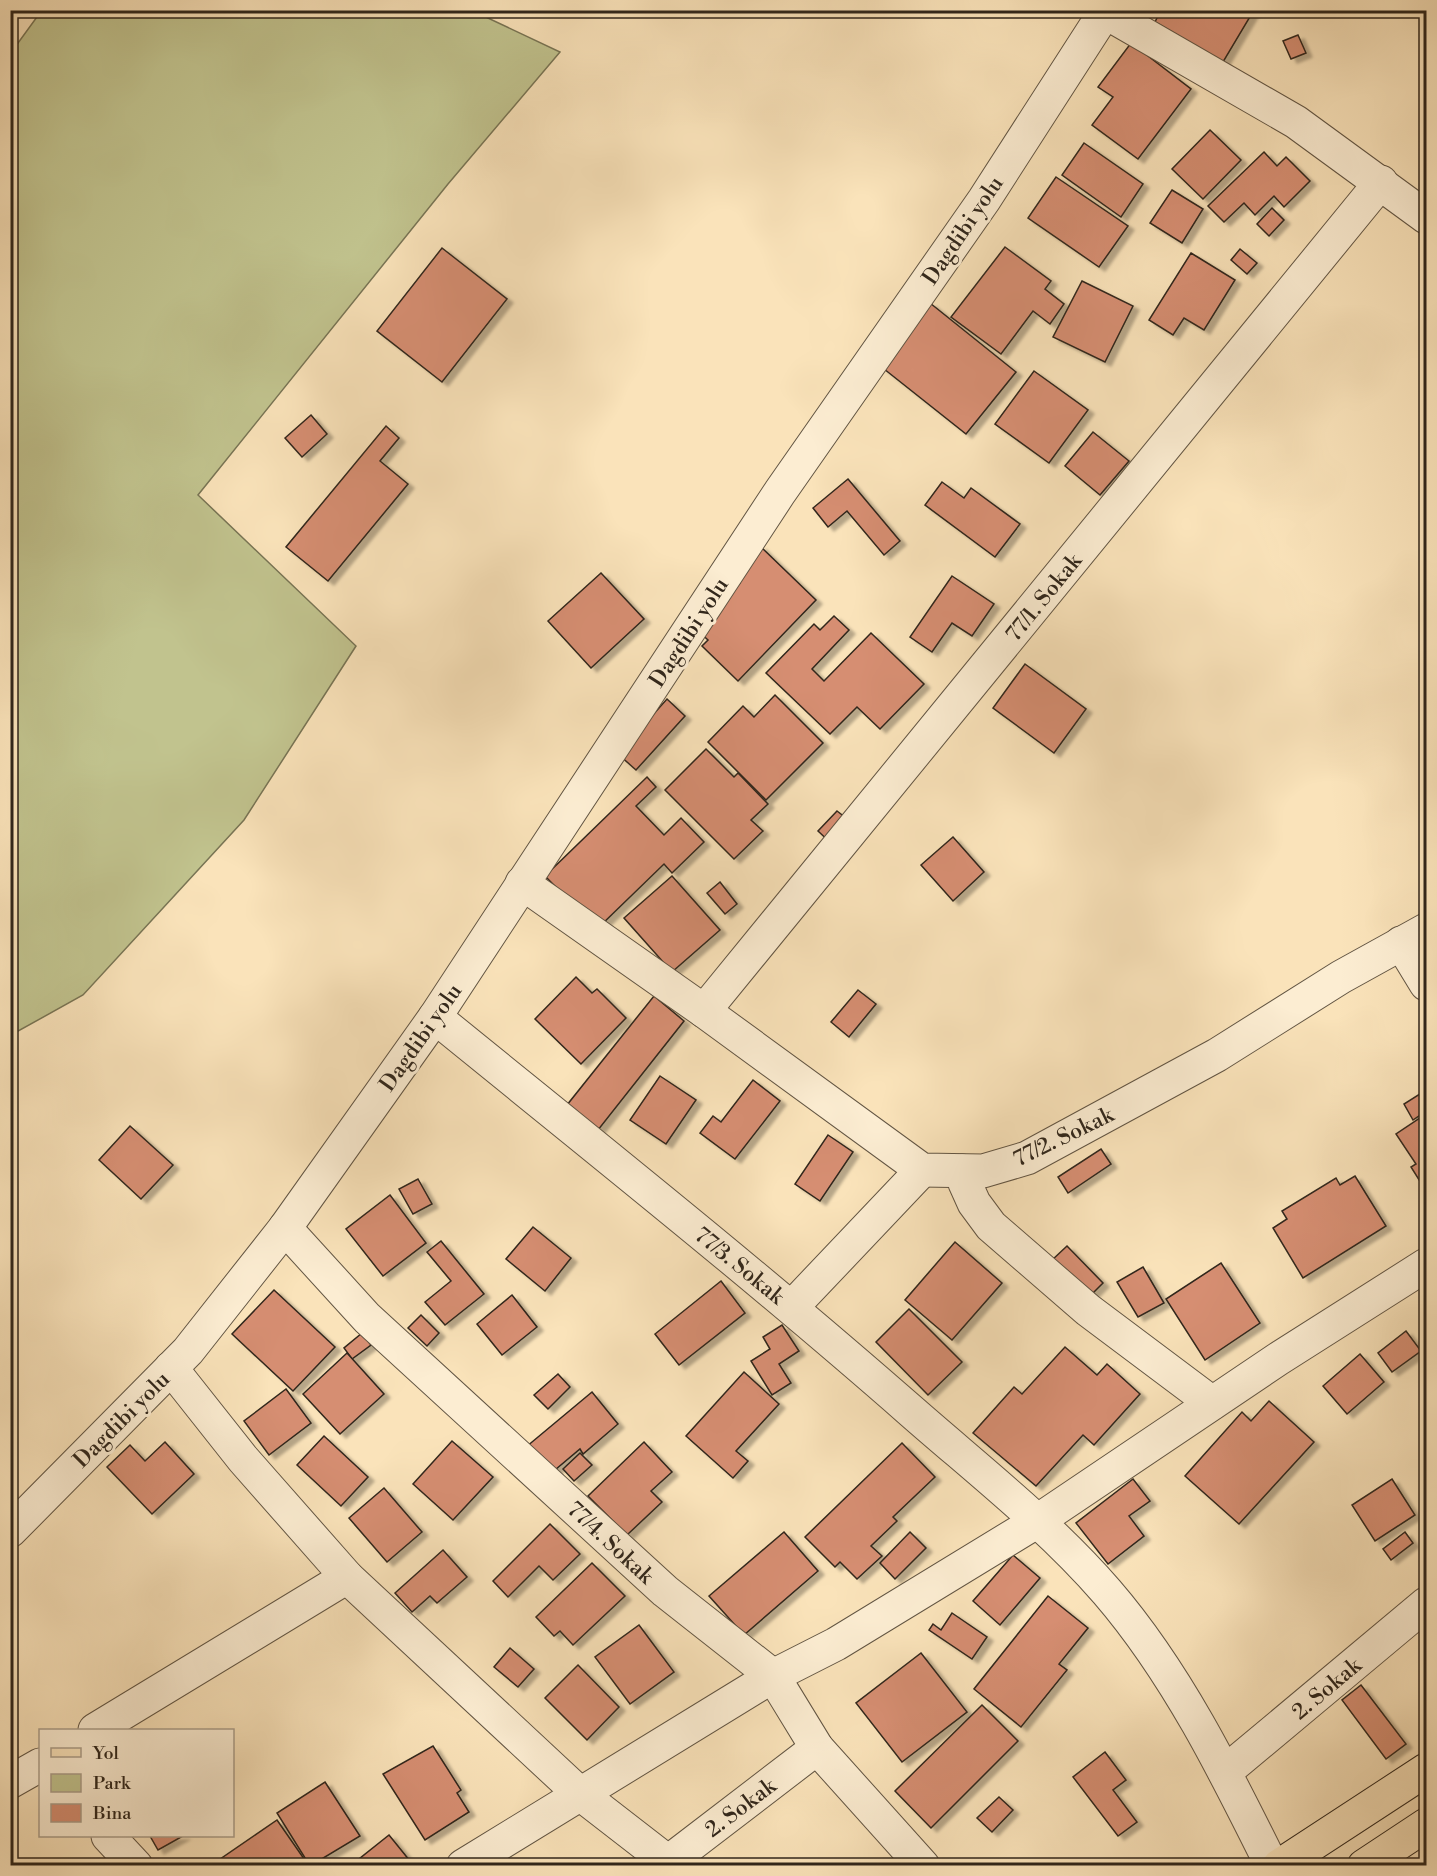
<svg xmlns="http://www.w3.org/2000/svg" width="1437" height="1876" font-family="'Libre Bodoni',serif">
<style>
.green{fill:#c1c38e;stroke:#787454;stroke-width:1.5}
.building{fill:#d68e72;stroke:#30261b;stroke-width:1.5;filter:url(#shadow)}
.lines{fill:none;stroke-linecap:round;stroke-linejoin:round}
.minor-casing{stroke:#625543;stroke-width:35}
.major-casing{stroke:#30261b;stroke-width:35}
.minor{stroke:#fcedd2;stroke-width:33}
.major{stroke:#fae3ba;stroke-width:33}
.labels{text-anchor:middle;stroke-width:6;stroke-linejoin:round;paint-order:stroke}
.street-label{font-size:22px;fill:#30261b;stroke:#fcedd2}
</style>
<defs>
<filter id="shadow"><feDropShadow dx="6" dy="4" stdDeviation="1.5" flood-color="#0004"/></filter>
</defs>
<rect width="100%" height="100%" fill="#fae3ba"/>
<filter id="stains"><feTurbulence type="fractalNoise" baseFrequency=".00333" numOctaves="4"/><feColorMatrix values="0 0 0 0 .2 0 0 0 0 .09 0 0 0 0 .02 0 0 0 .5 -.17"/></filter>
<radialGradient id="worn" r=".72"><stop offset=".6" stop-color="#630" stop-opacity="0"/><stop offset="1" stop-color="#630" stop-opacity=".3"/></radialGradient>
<path class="green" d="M42,10L473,11L560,52L448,184L198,495L356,646L244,820L83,995L11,1035L10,54Z"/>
<g class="building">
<path d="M1161,10H1254L1223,62L1155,22Z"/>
<path d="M1298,35L1306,53L1291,59L1283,41Z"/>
<path d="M1131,43L1191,89L1138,159L1092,125L1113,97L1098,87Z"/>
<path d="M1210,130L1241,160L1203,199L1172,169Z"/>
<path d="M1084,143L1143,184L1121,217L1062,175Z"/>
<path d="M1264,152L1277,166L1286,157L1310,181L1284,207L1274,196L1255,215L1244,203L1224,222L1208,206Z"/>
<path d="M1056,177L1128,226L1099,267L1028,218Z"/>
<path d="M1172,190L1203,209L1182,243L1150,223Z"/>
<path d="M1272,208L1284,220L1269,236L1257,224Z"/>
<path d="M1005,247L1051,281L1045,289L1064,304L1050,324L1033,311L1001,354L951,317Z"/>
<path d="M442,248L507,299L442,382L377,331Z"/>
<path d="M1240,249L1257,263L1247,274L1231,260Z"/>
<path d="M1191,253L1235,280L1204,330L1184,318L1173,335L1149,320Z"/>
<path d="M1082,281L1133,306L1105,362L1053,337Z"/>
<path d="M930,303L1016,372L966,434L879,365Z"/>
<path d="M1034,371L1088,410L1049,463L995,424Z"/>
<path d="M311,415L327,434L302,457L285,438Z"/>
<path d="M386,426L399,438L380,461L408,484L328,581L286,547Z"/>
<path d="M1093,432L1129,461L1100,495L1065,466Z"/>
<path d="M848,479L900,541L884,555L847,511L828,527L813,508Z"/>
<path d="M942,482L964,498L971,488L1020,524L995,557L925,505Z"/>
<path d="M760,546L816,600L738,681L702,646L708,640L696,629L740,583L732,575Z"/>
<path d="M601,573L644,619L591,668L548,621Z"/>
<path d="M952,576L994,604L972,636L952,623L932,652L910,637Z"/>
<path d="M834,616L849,630L812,669L824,681L871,633L924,684L880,729L857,707L830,734L766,673L814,624L820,630Z"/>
<path d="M1025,664L1086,709L1054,753L993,708Z"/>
<path d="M775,695L823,743L766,800L708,742L743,706L754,717Z"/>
<path d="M667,699L685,716L636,770L618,754Z"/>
<path d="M706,749L734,777L738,773L768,804L751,820L763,831L734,859L665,790Z"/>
<path d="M647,777L656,787L636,806L664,835L681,818L704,842L672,873L664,864L597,929L545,876Z"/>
<path d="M837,811L854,824L835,847L818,831Z"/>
<path d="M953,837L984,872L953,901L921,865Z"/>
<path d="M672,876L720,930L672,972L624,918Z"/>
<path d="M720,882L737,904L725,914L707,893Z"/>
<path d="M576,977L592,993L597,989L626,1018L581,1064L535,1019Z"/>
<path d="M858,990L876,1004L849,1037L831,1022Z"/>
<path d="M654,996L684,1021L598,1130L567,1105Z"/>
<path d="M660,1076L696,1100L666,1144L630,1120Z"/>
<path d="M753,1080L780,1101L735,1159L700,1133L713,1116L721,1122Z"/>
<path d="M1426,1090V1111L1413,1120L1404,1104Z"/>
<path d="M1426,1114V1191L1411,1167L1416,1164L1396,1134Z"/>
<path d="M130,1126L173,1165L141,1199L99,1160Z"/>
<path d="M828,1135L853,1152L820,1201L795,1184Z"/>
<path d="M1101,1149L1111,1164L1068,1193L1058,1177Z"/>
<path d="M1355,1176L1386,1226L1303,1278L1273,1228L1287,1219L1282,1211L1336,1178L1340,1185Z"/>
<path d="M418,1179L432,1204L413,1214L399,1189Z"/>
<path d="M390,1195L426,1243L383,1276L346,1229Z"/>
<path d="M533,1227L571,1258L545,1291L506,1259Z"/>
<path d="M441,1241L484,1294L445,1325L425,1302L451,1281L427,1252Z"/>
<path d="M955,1242L1002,1283L952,1340L905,1300Z"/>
<path d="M1067,1246L1103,1283L1088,1298L1051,1261Z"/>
<path d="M1221,1263L1260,1323L1205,1360L1166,1299Z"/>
<path d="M1143,1267L1164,1303L1138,1317L1117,1282Z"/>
<path d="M721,1281L745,1313L679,1365L655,1334Z"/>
<path d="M274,1290L335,1347L293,1391L232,1334Z"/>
<path d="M512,1295L537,1327L502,1355L477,1324Z"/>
<path d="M909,1309L962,1362L928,1395L876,1342Z"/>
<path d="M421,1315L439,1333L427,1346L408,1328Z"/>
<path d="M782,1325L799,1351L779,1364L791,1383L772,1395L751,1361L770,1349L763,1337Z"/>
<path d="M1406,1331L1421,1351L1392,1372L1378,1353Z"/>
<path d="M362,1333L371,1345L352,1359L344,1348Z"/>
<path d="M1065,1347L1097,1375L1107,1364L1140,1394L1094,1445L1083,1435L1036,1486L973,1433L1014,1387L1022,1394Z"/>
<path d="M347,1353L384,1394L340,1434L303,1394Z"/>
<path d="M1360,1354L1384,1382L1347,1414L1323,1386Z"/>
<path d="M744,1372L779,1404L736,1451L748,1461L733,1478L686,1436Z"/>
<path d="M558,1374L570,1387L548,1409L534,1395Z"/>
<path d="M286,1389L311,1423L269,1455L244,1421Z"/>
<path d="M592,1392L618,1424L583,1454L580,1449L549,1475L526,1447Z"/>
<path d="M1269,1401L1314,1442L1239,1524L1185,1476L1242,1412L1251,1421Z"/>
<path d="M324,1436L368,1477L341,1506L297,1465Z"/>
<path d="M452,1441L493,1477L453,1520L413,1484Z"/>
<path d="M165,1442L194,1474L152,1514L107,1467L130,1445L145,1461Z"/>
<path d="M644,1442L672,1472L651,1491L662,1502L627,1535L588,1496Z"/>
<path d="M902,1443L935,1477L893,1517L897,1521L871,1546L882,1556L857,1579L840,1562L835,1567L805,1537Z"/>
<path d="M580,1453L592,1465L574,1481L563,1469Z"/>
<path d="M1133,1479L1150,1501L1129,1516L1144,1536L1108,1564L1076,1523Z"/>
<path d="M1392,1479L1415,1515L1375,1541L1352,1505Z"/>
<path d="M384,1488L422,1532L387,1562L349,1518Z"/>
<path d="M550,1524L580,1554L553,1580L539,1566L508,1597L493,1581Z"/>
<path d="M784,1532L818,1571L744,1635L709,1596Z"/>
<path d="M910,1532L926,1548L895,1579L880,1563Z"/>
<path d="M1405,1532L1413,1543L1391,1560L1383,1549Z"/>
<path d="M443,1550L467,1577L437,1603L430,1596L412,1612L395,1593Z"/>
<path d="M1013,1555L1040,1578L1000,1625L973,1601Z"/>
<path d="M592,1563L625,1596L573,1645L560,1631L554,1636L536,1617Z"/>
<path d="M1048,1596L1088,1628L1059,1664L1067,1670L1021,1727L974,1689Z"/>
<path d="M952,1613L987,1637L972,1659L929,1630L933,1624L941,1630Z"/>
<path d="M639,1625L674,1672L630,1704L595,1657Z"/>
<path d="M510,1648L534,1669L518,1687L494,1667Z"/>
<path d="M921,1653L967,1712L902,1762L856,1703Z"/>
<path d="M578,1665L619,1707L587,1740L545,1698Z"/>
<path d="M1361,1685L1406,1744L1386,1759L1342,1700Z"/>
<path d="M982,1705L1018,1741L931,1828L895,1791Z"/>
<path d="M433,1746L461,1790L457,1793L469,1812L425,1840L383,1774Z"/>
<path d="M1105,1752L1126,1780L1113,1790L1137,1822L1118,1836L1073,1777Z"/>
<path d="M325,1782L360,1836L310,1866L277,1813Z"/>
<path d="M999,1797L1013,1810L992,1832L977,1818Z"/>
<path d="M277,1820L309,1866H210Z"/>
<path d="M389,1835L410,1861L405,1866H364L359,1859Z"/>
<path d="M150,1836H183L158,1850Z"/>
</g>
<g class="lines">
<g class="minor-casing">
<g id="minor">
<path d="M522,883L704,1011L922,1170L983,1171L1027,1158L1217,1055L1341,977L1426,930"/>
<path d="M1401,943L1426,984"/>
<path d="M704,1011L1381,182"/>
<path d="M435,1017C595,1147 756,1275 911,1411C977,1469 1049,1525 1107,1592C1176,1672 1225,1771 1272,1866"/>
<path d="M962,1171L965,1183L974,1203L991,1226L1088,1310L1212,1403"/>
<path d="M285,1228L367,1318L665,1591L773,1676L817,1748L923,1866"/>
<path d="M792,1307L922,1170"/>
<path d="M171,1368L243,1459L347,1577L579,1793L668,1862"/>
<path d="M10,1531L188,1351L285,1228L435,1017L780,492L984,200L1105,12L1296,122L1426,217"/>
<path d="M95,1730L347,1577"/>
<path d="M1225,1772L1426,1604"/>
<path d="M10,1782L40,1765"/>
<path d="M108,1836L136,1866"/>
<path d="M463,1866L773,1676L836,1644L1036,1522L1278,1359L1426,1265"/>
<path d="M663,1866L817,1748"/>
</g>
</g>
<g class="major-casing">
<g id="major">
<path d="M1279,1866L1426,1770"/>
<path d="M1364,1866L1426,1825"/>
</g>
</g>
<use href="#minor" class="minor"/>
<use href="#major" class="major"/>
</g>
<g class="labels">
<g class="street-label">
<text transform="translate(962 230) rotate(-56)" y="8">Dagdibi yolu</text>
<text transform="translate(1043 597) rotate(-51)" y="8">77/1. Sokak</text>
<text transform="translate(688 632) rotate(-57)" y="8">Dagdibi yolu</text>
<text transform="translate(420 1037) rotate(-55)" y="8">Dagdibi yolu</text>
<text transform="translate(1063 1136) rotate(-26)" y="8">77/2. Sokak</text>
<text transform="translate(740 1265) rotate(39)" y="8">77/3. Sokak</text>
<text transform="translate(121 1419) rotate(-45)" y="8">Dagdibi yolu</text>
<text transform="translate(611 1542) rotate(43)" y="8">77/4. Sokak</text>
<text transform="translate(1326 1688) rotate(-40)" y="8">2. Sokak</text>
<text transform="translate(740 1807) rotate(-37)" y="8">2. Sokak</text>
</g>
</g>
<rect width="1437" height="1876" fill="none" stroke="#fae3ba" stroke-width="36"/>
<rect x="12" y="12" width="1413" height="1852" fill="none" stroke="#30261b" stroke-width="3"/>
<rect x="18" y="18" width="1401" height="1840" fill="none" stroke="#30261b" stroke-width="1.5"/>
<rect x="39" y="1729" width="195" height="108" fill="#fcedd2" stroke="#aa9d89" stroke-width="1.5"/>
<rect x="51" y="1748" width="30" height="9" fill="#fae3ba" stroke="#aa9d89" stroke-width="1.5"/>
<text x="93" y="1759" font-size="18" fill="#30261b">Yol</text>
<rect x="51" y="1774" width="30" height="18" fill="#c1c38e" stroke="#aa9d89" stroke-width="1.5"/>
<text x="93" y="1789" font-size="18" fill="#30261b">Park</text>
<rect x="51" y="1804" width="30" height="18" fill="#d68e72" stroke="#aa9d89" stroke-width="1.5"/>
<text x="93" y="1819" font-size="18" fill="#30261b">Bina</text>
<rect width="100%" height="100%" filter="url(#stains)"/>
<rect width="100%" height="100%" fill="url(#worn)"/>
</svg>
